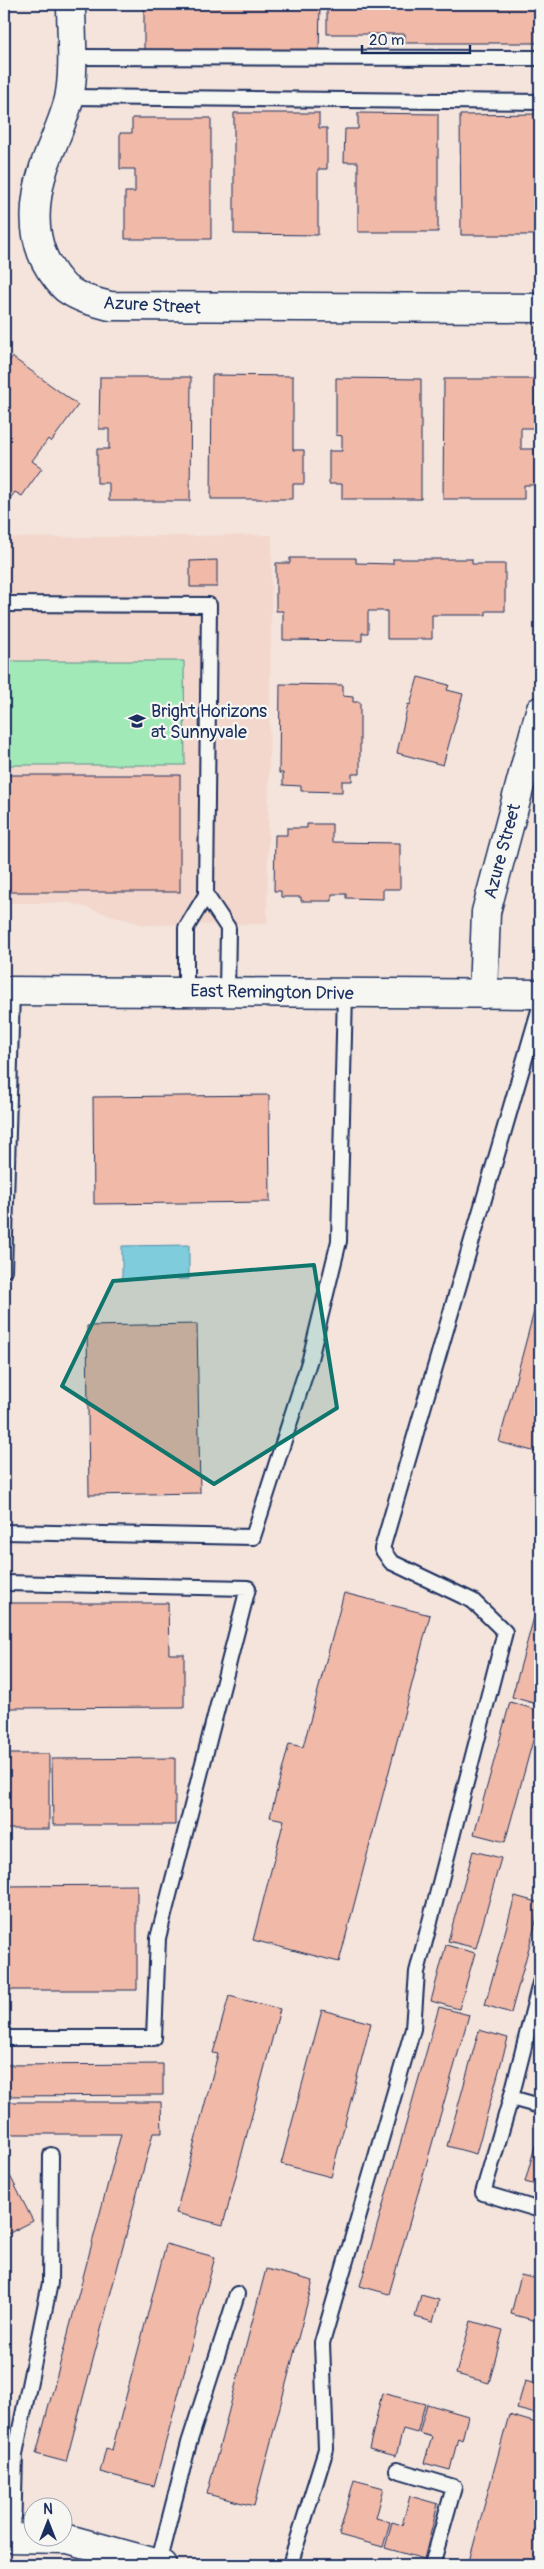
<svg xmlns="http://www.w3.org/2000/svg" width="544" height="2569" font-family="Pangolin,sans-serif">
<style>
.built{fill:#f3d7cc}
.green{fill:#a1e9b7;stroke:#5e8c8a}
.water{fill:#7eccdc;stroke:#568daa}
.building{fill:#f1b9a7;stroke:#1b2f5e}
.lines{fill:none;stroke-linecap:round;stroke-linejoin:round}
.lane-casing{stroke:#1b2f5e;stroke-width:18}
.street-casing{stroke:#1b2f5e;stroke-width:31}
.secondary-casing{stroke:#1b2f5e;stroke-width:31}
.lane{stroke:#f6f6f2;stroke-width:14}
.street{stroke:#f6f6f2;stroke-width:28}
.secondary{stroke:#f6f6f2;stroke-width:28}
.marked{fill:#0f766e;fill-opacity:0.2;stroke:#0f766e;stroke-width:4;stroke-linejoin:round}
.labels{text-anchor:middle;stroke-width:4.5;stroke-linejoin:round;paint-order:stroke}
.street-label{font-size:18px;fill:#1b2f5e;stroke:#f6f6f2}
.poi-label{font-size:18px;fill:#1b2f5e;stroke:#f6f6f2;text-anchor:start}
</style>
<rect width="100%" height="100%" fill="#f4e4dc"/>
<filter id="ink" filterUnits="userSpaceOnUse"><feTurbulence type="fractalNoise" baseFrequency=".02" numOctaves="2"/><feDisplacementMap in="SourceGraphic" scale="10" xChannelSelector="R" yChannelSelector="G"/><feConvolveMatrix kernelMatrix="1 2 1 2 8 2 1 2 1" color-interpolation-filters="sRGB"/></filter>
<g filter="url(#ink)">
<path class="built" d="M272,535L267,924L144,925L71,903H4V538Z"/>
<path class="green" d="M4,661H184L185,765H4Z"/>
<path class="water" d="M189,1245V1279L122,1280V1246Z"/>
<g class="building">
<path d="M144,4H320L319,53H144Z"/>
<path d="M327,4H540L539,43H405V34H327Z"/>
<path d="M234,113H319V128H327V169H318V235L234,234Z"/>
<path d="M358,113L438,114V232H358V162H344L345,129H358Z"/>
<path d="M540,114V235H461L460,115Z"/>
<path d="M132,118H211V239H125V192H135V169H120V133H132Z"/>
<path d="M12,357L78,405L51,442L48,439L32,461L42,468L22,496L15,492L6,504L4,503V369Z"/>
<path d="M212,375L293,376V450H304V484H293V499H211Z"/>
<path d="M100,377H191L190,501H109V483H97V449H109V429H99Z"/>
<path d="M336,378L421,379V499H342V484H329V451H342V436L336,435Z"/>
<path d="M444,379H535V428H521V449H535V485H524V499H443Z"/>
<path d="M290,558H356V563L393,564V559H472V564H505V611H486V615H432V639H387V611H368V633H362V641L283,640V611H276V563H290Z"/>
<path d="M217,560V587H190V561Z"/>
<path d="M418,677L449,685L447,690L463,694L443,765L397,753L408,704L410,705Z"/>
<path d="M280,684L343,685V696L353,697V702H360V774H352V781H342V792L301,791V786L283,785V773H279Z"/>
<rect x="4" y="775" width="176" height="117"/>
<path d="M307,824H332V842L400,843V889H383V899L346,898V894H332V901H301V897H281V891H274L275,835H287V828H307Z"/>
<path d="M269,1095L270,1202L94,1204L93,1097Z"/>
<path d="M540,1289V1453L499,1442Z"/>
<path d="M197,1324L200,1493L89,1495L87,1326Z"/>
<path d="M344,1593L430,1615L339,1962L253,1940L284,1820L270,1817L289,1744L303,1747Z"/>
<path d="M539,1599H540V1705L512,1697Z"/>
<path d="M4,1603H168L169,1654H184V1707L4,1708Z"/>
<path d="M510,1702L540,1711V1715L505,1842L474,1834Z"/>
<rect x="4" y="1754" width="45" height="75"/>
<path d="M175,1758V1825H53L52,1759Z"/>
<path d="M473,1851L501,1858L476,1948L448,1941Z"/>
<path d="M137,1885V1990H4V1886Z"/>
<path d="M515,1896L540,1903V1907L511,2013L485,2005Z"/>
<path d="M446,1945L475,1953L459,2009L431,2001Z"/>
<path d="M229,1996L280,2009L223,2225L176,2213L218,2054L213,2053Z"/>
<path d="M439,2007L469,2015L389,2294L360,2286Z"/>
<path d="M322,2010L371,2023L331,2177L281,2164Z"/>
<path d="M479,2030L508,2038L476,2154L447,2146Z"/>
<path d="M163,2064V2095L4,2096V2065Z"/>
<path d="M4,2102H161L162,2133H153L66,2462L36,2454L121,2134H4Z"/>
<path d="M540,2128V2186L525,2182Z"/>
<path d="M4,2164L33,2221L4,2236Z"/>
<path d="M4,2240L5,2466H4Z"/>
<path d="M166,2244L215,2257L154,2486L100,2472L106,2448L112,2450Z"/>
<path d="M266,2269L313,2281L254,2506L207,2494Z"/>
<path d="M521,2275L540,2280V2322L511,2314Z"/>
<path d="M421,2295L439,2300L433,2322L415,2317Z"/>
<path d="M471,2321L503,2330L489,2383L456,2374Z"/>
<path d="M525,2381L540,2385V2415L517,2409Z"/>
<path d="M382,2393L425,2404L417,2433L403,2429L396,2456L369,2449Z"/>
<path d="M427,2404L468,2416L462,2440L458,2438L450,2470L424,2463L432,2437L419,2433Z"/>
<path d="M509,2415L540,2424V2565H468Z"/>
<path d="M354,2480L384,2488L376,2518L390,2522L383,2547L339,2535Z"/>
<path d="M410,2496L438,2504L424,2559L385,2548L392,2522L402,2525Z"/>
</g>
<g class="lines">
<g class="lane-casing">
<g id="lane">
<path d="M71,57L540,58"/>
<path d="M69,97L540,102"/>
<path d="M4,604L209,605L206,895L186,928V991"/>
<path d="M206,895L228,928L227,992"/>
<path d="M4,1270L12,991"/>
<path d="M4,1532L253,1537L310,1359L339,1241L345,993"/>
<path d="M4,1583L248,1588L158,1938L154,2038H4"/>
<path d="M540,1983L511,2098L540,2106"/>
<path d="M511,2098L483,2193L540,2210"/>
<path d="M397,2470L454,2487L432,2565"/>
<path d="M13,2538L15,2454L50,2283L51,2155"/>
<path d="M158,2564L189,2443L237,2294"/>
<path d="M290,2565L326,2449L322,2343L413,2029L417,1972L505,1632L473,1601L391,1562L382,1549L540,1007"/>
</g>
</g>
<g class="street-casing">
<g id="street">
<path d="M71,4C71,34 75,69 69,99C63,123 52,144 44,167C32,205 30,244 55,276C59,281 63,287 68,290C81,299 95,302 110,306L540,308"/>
<path d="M483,994L486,912L540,711"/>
<path d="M4,2538L68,2539L163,2565"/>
</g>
</g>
<g class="secondary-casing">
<path id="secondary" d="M4,991L540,994"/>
</g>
<use href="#lane" class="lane"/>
<use href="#street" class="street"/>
<use href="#secondary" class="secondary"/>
</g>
</g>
<path class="marked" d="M314,1265L337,1408L214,1484L62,1386L113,1281Z"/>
<defs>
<g id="school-bare" transform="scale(1.35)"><path d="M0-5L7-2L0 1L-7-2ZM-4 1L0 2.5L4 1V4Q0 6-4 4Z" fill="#1b2f5e" stroke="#f6f6f2" stroke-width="2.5" paint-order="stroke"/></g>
</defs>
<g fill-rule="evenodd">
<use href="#school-bare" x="137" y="721"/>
</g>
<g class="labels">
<g class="street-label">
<text transform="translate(152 305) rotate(3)" y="6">Azure Street</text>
<text transform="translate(502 851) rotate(-75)" y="6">Azure Street</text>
<text transform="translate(272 992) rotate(1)" y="6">East Remington Drive</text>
</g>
<g class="poi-label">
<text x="151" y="717">Bright Horizons<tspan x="151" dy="21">at Sunnyvale</tspan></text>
</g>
</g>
<rect width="544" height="2569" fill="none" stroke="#f6f6f2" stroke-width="20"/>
<rect x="10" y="10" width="524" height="2549" fill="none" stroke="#1b2f5e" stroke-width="2" filter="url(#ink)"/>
<g transform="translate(48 2522)"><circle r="24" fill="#f6f6f2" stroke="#9ea6b7"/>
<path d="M0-4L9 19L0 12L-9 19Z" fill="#1b2f5e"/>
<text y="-8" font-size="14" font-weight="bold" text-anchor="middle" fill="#1b2f5e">N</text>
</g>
<path d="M362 45v8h108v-8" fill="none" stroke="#1b2f5e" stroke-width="2.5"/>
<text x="369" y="45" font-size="15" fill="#1b2f5e" stroke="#f6f6f2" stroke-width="4" paint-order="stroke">20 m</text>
</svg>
